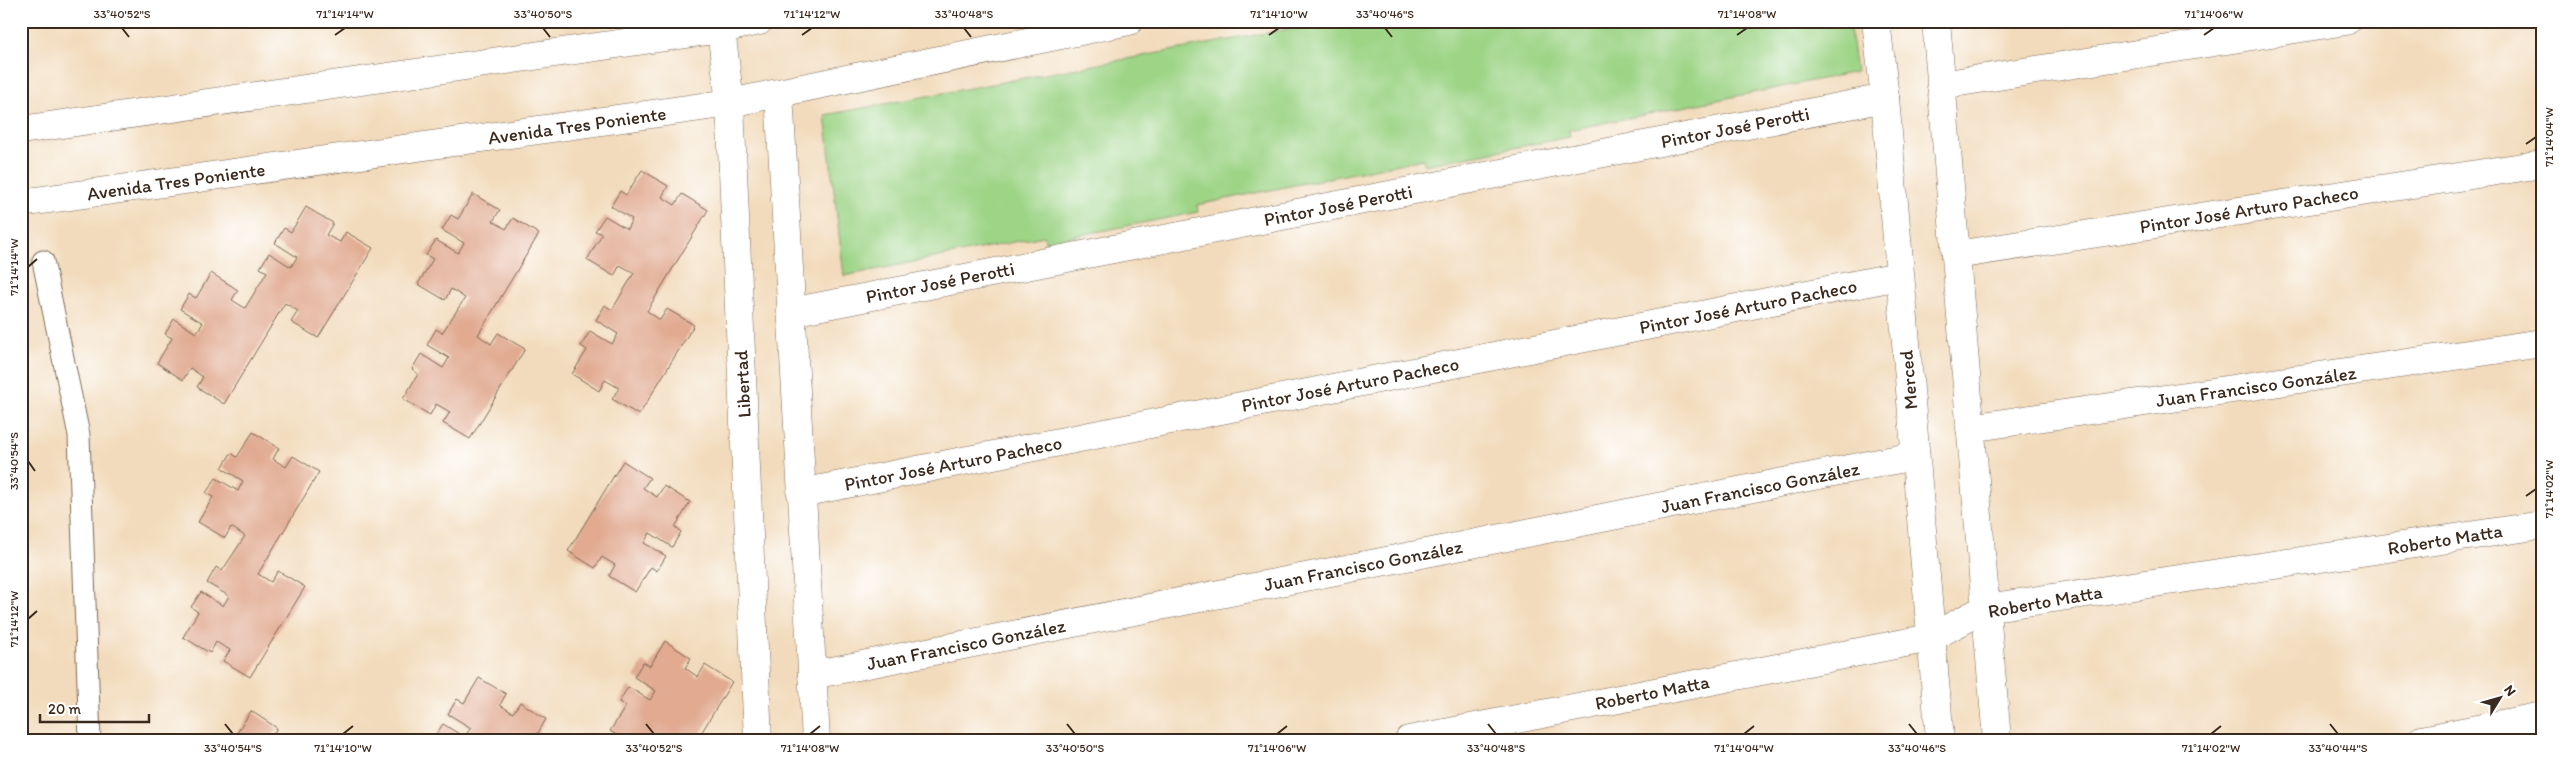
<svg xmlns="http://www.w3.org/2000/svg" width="2563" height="761" font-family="Itim,sans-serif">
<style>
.green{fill:#9dd486;stroke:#6c7f52}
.building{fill:#e1aa91}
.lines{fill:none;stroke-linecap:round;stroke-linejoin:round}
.service-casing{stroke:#7b6855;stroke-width:23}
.minor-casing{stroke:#7b6855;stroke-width:29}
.tertiary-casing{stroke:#7b6855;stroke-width:29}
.service{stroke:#fff;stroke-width:21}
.minor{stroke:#fff;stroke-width:28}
.tertiary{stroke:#fff;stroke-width:28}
.ticks{fill:none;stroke:#3b2a1e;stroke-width:2}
.labels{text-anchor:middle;stroke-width:4.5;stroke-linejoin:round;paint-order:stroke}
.street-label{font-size:19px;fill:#3b2a1e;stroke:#fff}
.neatline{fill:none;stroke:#3b2a1e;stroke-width:2}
.ticks-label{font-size:12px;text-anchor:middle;fill:#3b2a1e}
</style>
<rect width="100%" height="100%" fill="#fff"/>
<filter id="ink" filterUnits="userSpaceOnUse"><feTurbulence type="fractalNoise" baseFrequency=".02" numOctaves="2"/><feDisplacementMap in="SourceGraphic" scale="10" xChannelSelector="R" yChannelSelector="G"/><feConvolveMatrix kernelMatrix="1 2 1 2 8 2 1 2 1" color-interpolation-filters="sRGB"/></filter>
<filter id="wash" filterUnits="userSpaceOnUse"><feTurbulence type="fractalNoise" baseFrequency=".0096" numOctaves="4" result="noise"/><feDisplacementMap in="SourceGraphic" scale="20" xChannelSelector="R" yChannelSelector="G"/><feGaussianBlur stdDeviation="1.12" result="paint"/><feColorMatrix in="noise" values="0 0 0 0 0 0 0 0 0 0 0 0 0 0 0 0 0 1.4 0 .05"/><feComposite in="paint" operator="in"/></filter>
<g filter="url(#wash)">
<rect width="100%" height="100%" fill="#f2dbbc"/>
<path class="green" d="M1331,21H1849L1856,72L1569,130L1570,137L1425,165L1423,159L1197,205L1198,212L1045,242L1044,236L844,276L825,115Z"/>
<g id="blocks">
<g class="building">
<path d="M642,170L668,186L662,197L675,205L682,194L708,210L647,311L660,320L667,309L694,325L639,415L612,399L619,388L605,380L599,391L572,374L587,350L581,346L590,331L612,344L618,334L596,320L605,305L612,310L634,273L620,265L614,276L587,260L602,234L595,231L605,216L627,229L632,219L611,206L620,191L626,195Z"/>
<path d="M473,194L500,210L493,221L506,229L513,218L539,234L478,335L491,344L498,333L525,349L470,439L443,423L450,412L436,404L430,415L403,399L418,374L412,369L421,354L443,368L449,358L427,345L436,329L442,333L465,298L451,289L445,300L418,284L433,259L426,255L436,240L458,253L464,243L442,230L451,215L458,219Z"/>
<path d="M306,207L333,223L326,235L340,242L346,232L373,248L318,338L291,322L298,311L285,303L224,404L197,387L203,377L190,368L183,380L157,363L172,338L165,334L174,319L196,333L203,323L180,309L189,294L196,298L211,273L238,290L232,300L245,308L267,272L260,268L269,253L291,267L297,257L275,243L284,228L291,232Z"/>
<path d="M253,432L279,448L273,459L286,467L293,456L319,472L258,574L271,582L278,571L305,587L250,677L223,661L230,650L216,642L210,653L183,637L198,612L191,607L201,592L223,606L229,596L207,583L216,567L222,571L245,536L231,527L225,538L198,522L213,497L206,493L216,478L238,491L243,481L222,468L231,453L237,457Z"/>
<path d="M623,461L650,478L643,488L657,497L664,486L690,502L675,527L681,532L672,547L650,533L644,543L666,556L657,571L651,567L635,592L609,576L615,565L602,557L595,568L568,551Z"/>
<path d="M665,641L691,658L685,668L698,677L705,665L732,682L697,740H648L643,737L642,740H624L610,731L626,706L619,702L628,687L650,700L656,691L634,677L643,662L650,666Z"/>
<path d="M479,678L506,694L500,705L513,713L520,702L546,719L534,740L433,739L443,724L464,737L471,728L448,714L457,699L464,703Z"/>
<path d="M251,711L277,728L271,738L273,740H224L229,732L235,736Z"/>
</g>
</g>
</g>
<g filter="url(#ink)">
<use href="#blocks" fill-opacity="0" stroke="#7b6855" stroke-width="1"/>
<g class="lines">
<g class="service-casing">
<path id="service" d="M43,261L79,435L90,740"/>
</g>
<g class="minor-casing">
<g id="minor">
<path d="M1941,85L2346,21"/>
<path d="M21,130L721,29"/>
<path d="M21,203L730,103"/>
<path d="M1956,255L2542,164"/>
<path d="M791,312L1885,98"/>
<path d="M1970,428L2542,343"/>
<path d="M801,493L1899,276"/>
<path d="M812,675L1914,456"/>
<path d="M1409,740L1930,638L1986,608L2542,525"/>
<path d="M2422,740L2542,716"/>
</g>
</g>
<g class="tertiary-casing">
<g id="tertiary">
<path d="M1876,21L1885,98L1940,740"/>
<path d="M1936,21L1997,740"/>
<path d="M779,94L816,740"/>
<path d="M730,103L1129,21"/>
<path d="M758,740L730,103L721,29L759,21"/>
</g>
</g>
<use href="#service" class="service"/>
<use href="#minor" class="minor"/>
<use href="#tertiary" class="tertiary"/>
</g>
</g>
<path class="ticks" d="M122,28L129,37M543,28L550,37M964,28L971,37M1385,28L1392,37M335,35L345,28M802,35L812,28M1269,35L1279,28M1737,35L1747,28M2204,35L2214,28M2526,144L2536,137M28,267L37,259M28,461L35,471M2526,496L2536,489M28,619L37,611M225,724L233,734M646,724L654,734M1067,724L1075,734M1488,724L1496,734M1909,724L1917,734M2330,724L2338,734M343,734L353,726M810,734L820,726M1277,734L1287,726M1744,734L1754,726M2211,734L2221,726"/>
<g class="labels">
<g class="street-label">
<text transform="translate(577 125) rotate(-8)" y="7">Avenida Tres Poniente</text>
<text transform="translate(1735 127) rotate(-11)" y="7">Pintor José Perotti</text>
<text transform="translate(176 181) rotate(-8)" y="7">Avenida Tres Poniente</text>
<text transform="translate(1338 205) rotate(-11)" y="7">Pintor José Perotti</text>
<text transform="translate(2249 209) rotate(-9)" y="7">Pintor José Arturo Pacheco</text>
<text transform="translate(940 282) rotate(-11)" y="7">Pintor José Perotti</text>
<text transform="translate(1748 306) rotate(-11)" y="7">Pintor José Arturo Pacheco</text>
<text transform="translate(1908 380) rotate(-95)" y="7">Merced</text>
<text transform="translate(742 384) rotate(-93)" y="7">Libertad</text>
<text transform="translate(1350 384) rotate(-11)" y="7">Pintor José Arturo Pacheco</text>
<text transform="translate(2256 386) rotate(-8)" y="7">Juan Francisco González</text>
<text transform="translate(953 463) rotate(-11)" y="7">Pintor José Arturo Pacheco</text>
<text transform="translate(1760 487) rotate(-11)" y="7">Juan Francisco González</text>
<text transform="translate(2445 539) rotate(-9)" y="7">Roberto Matta</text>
<text transform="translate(1363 565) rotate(-11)" y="7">Juan Francisco González</text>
<text transform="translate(2045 601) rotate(-10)" y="7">Roberto Matta</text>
<text transform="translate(966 644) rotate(-11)" y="7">Juan Francisco González</text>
<text transform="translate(1652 692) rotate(-11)" y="7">Roberto Matta</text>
</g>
</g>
<rect width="2563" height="761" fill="none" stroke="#fff" stroke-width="55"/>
<g transform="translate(2500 698) rotate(53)" stroke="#ffffff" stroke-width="4" paint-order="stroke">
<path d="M0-4L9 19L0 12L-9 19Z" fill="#3b2a1e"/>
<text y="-8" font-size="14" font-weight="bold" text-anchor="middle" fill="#3b2a1e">N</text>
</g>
<path d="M40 714v8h109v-8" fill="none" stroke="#3b2a1e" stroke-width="2.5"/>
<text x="48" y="714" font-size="15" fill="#3b2a1e" stroke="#ffffff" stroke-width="4" paint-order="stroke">20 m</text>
<rect x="28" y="28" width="2508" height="706" class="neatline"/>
<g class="ticks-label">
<text x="122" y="18">33°40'52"S</text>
<text x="345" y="18">71°14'14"W</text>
<text x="543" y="18">33°40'50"S</text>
<text x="812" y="18">71°14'12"W</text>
<text x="964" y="18">33°40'48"S</text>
<text x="1279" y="18">71°14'10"W</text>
<text x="1385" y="18">33°40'46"S</text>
<text x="1747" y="18">71°14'08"W</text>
<text x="2214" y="18">71°14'06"W</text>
<text transform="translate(2549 137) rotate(-90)" y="4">71°14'04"W</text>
<text transform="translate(14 267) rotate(-90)" y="4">71°14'14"W</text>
<text transform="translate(14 461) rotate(-90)" y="4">33°40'54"S</text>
<text transform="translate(2549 489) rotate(-90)" y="4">71°14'02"W</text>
<text transform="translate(14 619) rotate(-90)" y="4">71°14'12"W</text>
<text x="233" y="752">33°40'54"S</text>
<text x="343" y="752">71°14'10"W</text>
<text x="654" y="752">33°40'52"S</text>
<text x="810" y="752">71°14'08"W</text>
<text x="1075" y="752">33°40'50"S</text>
<text x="1277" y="752">71°14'06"W</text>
<text x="1496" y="752">33°40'48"S</text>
<text x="1744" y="752">71°14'04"W</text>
<text x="1917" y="752">33°40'46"S</text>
<text x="2211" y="752">71°14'02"W</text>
<text x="2338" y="752">33°40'44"S</text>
</g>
</svg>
